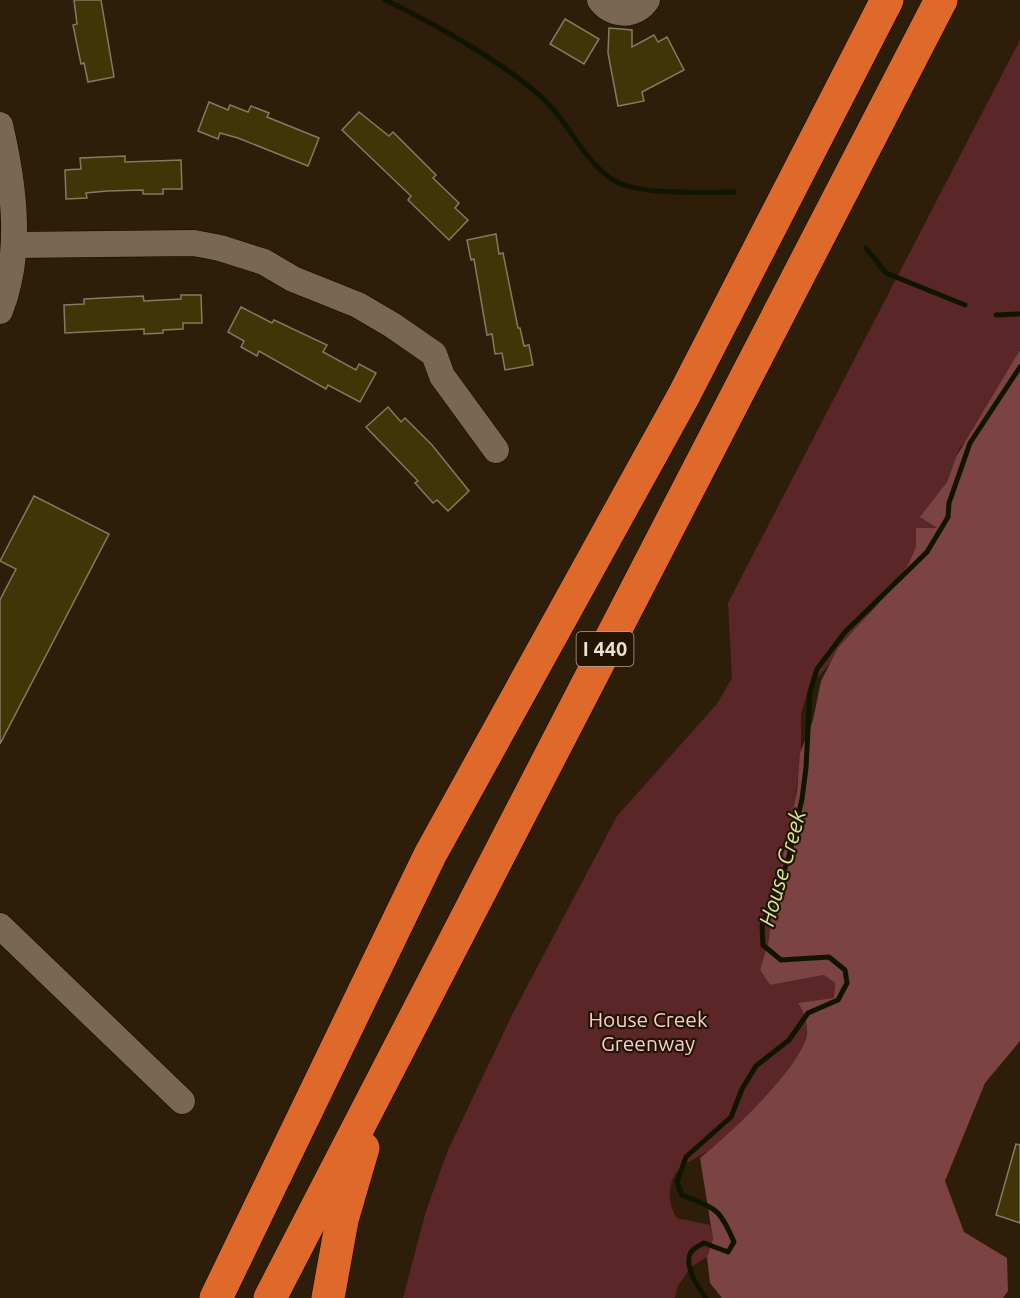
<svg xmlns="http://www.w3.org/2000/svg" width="1020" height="1298" font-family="Ubuntu,sans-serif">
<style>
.green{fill:#5b2627}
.forest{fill:#7c4343}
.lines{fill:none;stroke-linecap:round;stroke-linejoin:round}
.stream{stroke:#101500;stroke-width:5}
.building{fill:#413507;stroke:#837b60;stroke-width:1.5}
.minor-casing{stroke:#150700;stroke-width:27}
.highway-casing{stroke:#150700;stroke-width:34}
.minor{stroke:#7a6751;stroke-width:26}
.highway{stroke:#de692a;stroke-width:33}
.labels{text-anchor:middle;stroke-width:4.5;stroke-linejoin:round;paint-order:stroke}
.shield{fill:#241402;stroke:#b1a496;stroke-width:1.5}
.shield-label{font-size:20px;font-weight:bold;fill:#ede2d6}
.park-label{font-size:21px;fill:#f5cfcd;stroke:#241402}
.water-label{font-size:22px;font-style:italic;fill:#d6e996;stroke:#241402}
</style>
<rect width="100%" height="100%" fill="#2e1d09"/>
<path class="green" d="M1020,40V348L1011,374L974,434L960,447L947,482L921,517L938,529L902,580L870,611L852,639L809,687L801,714V750L789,851L778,879L769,940L760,970L770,985L824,975L835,983L834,998L802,1009C805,1017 808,1027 806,1036C800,1067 743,1121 719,1143C709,1153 695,1157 684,1165C667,1177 666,1202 677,1218L710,1225L713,1239L707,1257L691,1267L678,1286L675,1298H403L426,1211L448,1150L513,1013L617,816L717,704L732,678L728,603Z"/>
<path class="forest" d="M1020,350V1041L985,1083L945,1181L964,1232L1007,1258L1008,1291L1003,1298H722L710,1283L707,1257L713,1239L700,1158C726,1138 804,1065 807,1033C807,1022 804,1011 798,1003L834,998L835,983L824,975L770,985L760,970L769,940L772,910L797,791L800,753L813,720L821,681L838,648L885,596L908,565L916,547V528H937L920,517L947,482L956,457Z"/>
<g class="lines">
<g class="stream">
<path d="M385,0C432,22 520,71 553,109C573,132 586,162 612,179C636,196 703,192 734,192"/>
<path d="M866,248L886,273L965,305"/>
<path d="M996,315L1020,314"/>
<path d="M706,1298C698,1288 683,1265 691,1252C694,1248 700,1245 704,1243L728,1252L734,1242C719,1207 716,1209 682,1195L677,1182L686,1157L731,1117L742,1089L756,1066L789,1040L808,1013L838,1000L847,983L845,970L829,957L781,960L763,945L762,926L788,860L802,799L806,768L810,692L817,669L845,632L927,552L948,517L949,503L970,443L1020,367"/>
</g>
</g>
<g class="building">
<path d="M74,0H101L114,77L88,82L84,63L81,64L73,25L77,24Z"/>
<path d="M565,19L599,39L584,64L550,44Z"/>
<path d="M609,28L632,30V47L654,35L658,42L667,37L684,70L642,92L644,101L618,106L608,53Z"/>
<path d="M209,102L228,110L230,105L248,112L251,106L269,113L267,117L319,138L308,166L238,138L220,133L218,139L198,131Z"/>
<path d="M359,112L389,136L393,132L436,175L433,178L459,203L455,208L468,220L449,240L408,200L411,196L342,130Z"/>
<path d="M125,156V162L181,160L182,189H163V194H143V190L107,191L86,193L87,198L66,199L65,170L81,169L80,158Z"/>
<path d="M496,234L499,254L503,253L518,328H520L524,346L529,345L533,365L505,370L502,353L495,354L492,334L487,335L474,259L471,260L467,240Z"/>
<path d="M181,295H201L202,323H183V329L163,330V333L144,334V329L65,333L64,305L84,304V299L122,297L143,296L144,301L181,299Z"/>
<path d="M241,307L272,323L274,320L327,345L323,352L356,370L359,364L376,373L360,402L328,385L326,389L259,351L257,356L241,347L244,341L228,332Z"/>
<path d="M388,407L401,422L405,418L432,445L469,491L448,511L437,500L433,503L415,483L418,481L366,427Z"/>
<path d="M34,496L109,534L0,744V600L16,569L0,561Z"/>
<path d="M1016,1144L1020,1145V1223L996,1215Z"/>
</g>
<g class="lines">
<g class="minor-casing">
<g id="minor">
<path d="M600,0C612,17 636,17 647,0"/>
<path d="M0,125C14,185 23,253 0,311"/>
<path d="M14,245L194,243L220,248L264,262L293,279L358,305L392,325L434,354L442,376L496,450"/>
<path d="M0,926L182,1101"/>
</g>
</g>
<g class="highway-casing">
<g id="highway">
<path d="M216,1298L430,855L684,395L887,0"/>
<path d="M270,1298L941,0"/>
<path d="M328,1298L342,1220L363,1148"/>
</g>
</g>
<use href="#minor" class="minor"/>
<use href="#highway" class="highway"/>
</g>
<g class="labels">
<rect class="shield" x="576.5" y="632" width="57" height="34" rx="4.5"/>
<g class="shield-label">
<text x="605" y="656">I 440</text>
</g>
<g class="park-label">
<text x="648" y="1027">House Creek<tspan x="648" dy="24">Greenway</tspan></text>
</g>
<g class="water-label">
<text transform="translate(782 868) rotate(-74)" y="8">House Creek</text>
</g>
</g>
</svg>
